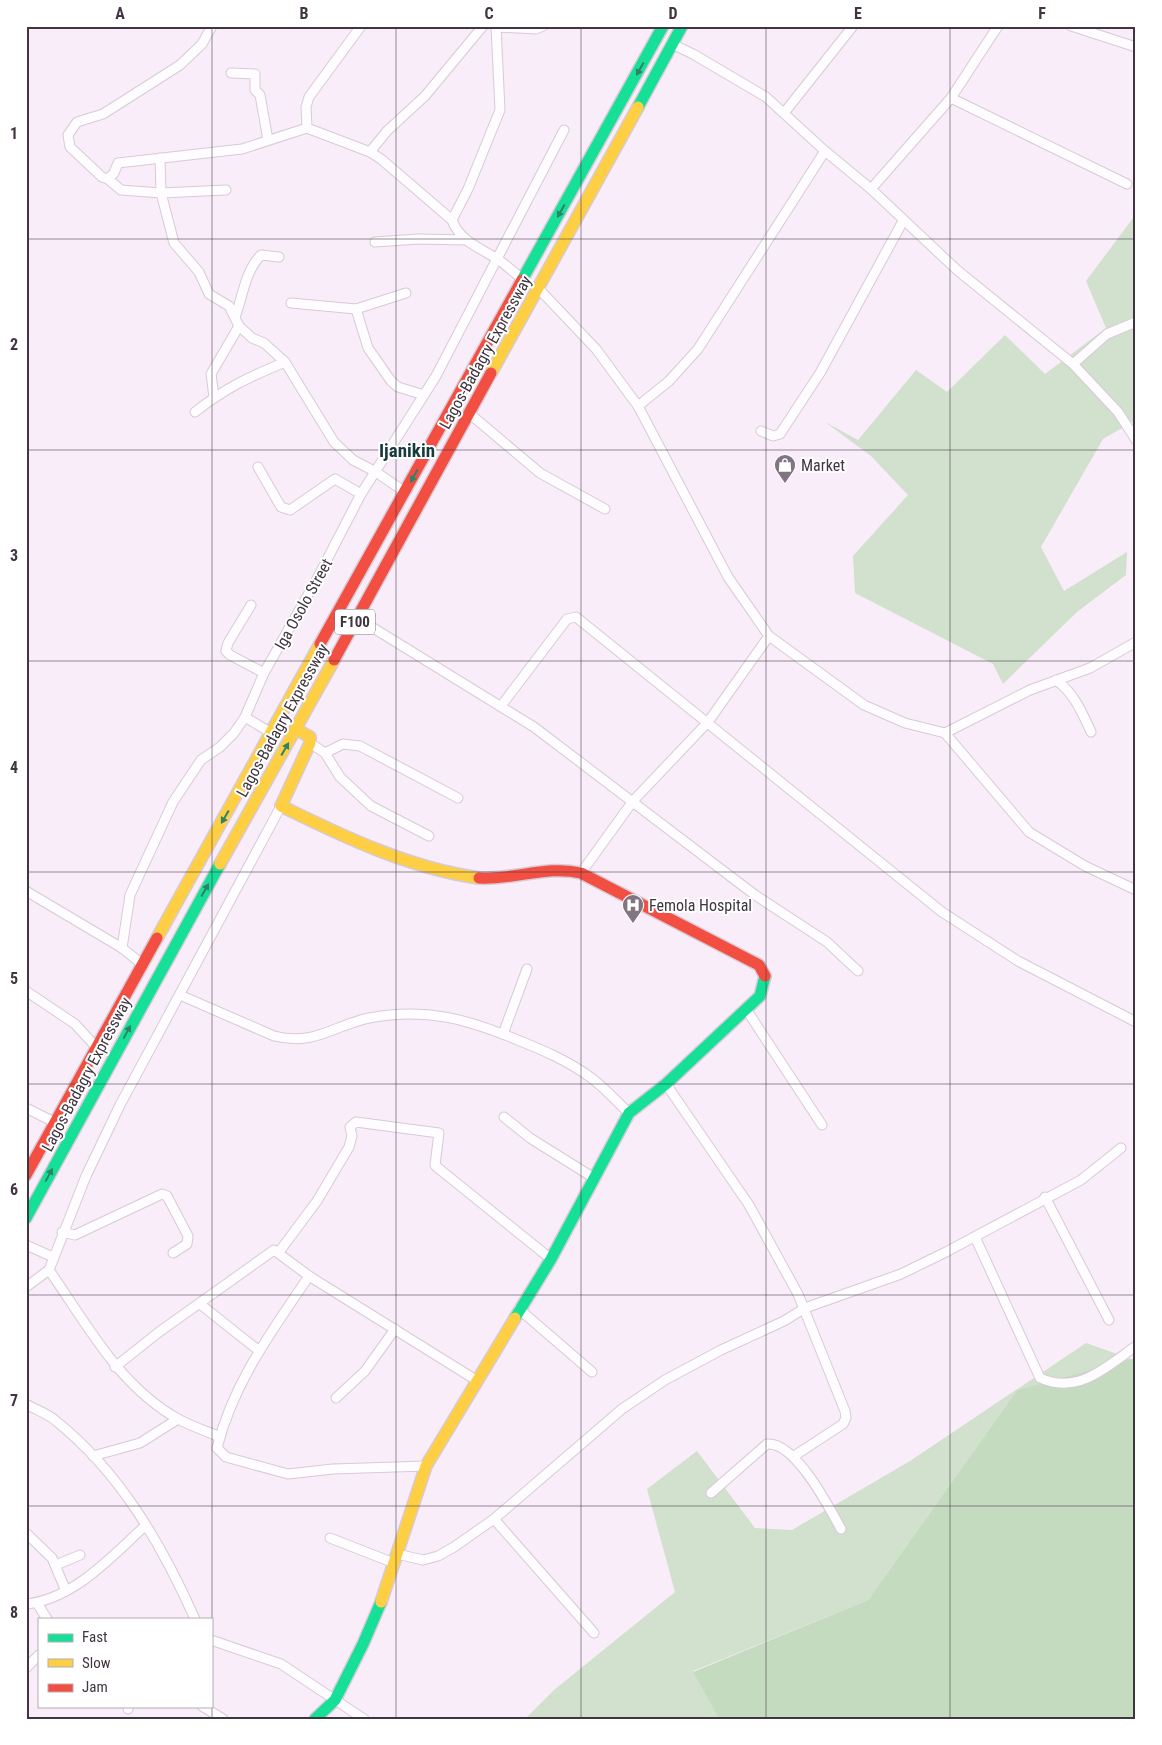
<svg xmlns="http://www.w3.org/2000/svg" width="1162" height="1745" font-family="'Roboto Condensed',sans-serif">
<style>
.green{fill:#d1e1cd}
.forest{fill:#c5dbc0}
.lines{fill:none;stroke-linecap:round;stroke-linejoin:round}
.street-casing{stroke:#d6cbd6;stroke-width:11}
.fast-casing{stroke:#d6cbd6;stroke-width:14}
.slow-casing{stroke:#d6cbd6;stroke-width:14}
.jam-casing{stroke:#d6cbd6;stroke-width:14}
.street{stroke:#fefcfe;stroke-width:9}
.fast{stroke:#16e098;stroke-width:11}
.slow{stroke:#ffcf43;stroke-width:11}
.jam{stroke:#f24e42;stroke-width:11}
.oneway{fill:#2d8268}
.grid{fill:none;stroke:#403540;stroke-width:1;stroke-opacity:0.55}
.labels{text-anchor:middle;stroke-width:4;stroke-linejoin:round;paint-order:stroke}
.shield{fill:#fff;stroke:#797279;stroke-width:1}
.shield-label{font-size:15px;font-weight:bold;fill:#403540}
.street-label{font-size:16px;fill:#403540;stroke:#fff}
.poi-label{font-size:16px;fill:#403540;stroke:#fff;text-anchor:start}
.quarter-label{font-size:19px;font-weight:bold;fill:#173a3d;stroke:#fff}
.neatline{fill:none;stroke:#403540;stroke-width:2}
.grid-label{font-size:16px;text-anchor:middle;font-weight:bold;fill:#403540}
</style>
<rect width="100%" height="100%" fill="#f9edf9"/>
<g class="green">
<path d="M1136,214V420L1103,439L1041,547L1064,591L1127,552L1126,575L1077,612L1003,684L993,664L855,593L853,556L908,495L871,456L825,422L858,440L916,370L947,392L1005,335L1045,374L1106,328L1086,281Z"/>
<path d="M1086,1343L1134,1360L1017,1390L868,1600L693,1671L719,1719H525L554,1690L675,1592L647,1489L697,1451L755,1528L792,1530L910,1461Z"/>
</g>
<path class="forest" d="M1136,1358V1719H719L693,1672L868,1600L1017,1390Z"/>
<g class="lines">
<g class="street-casing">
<g id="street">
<path d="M212,26L202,44L180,65L103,114L77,122L68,135L70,147L102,177L108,179L114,173L118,163L242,149L307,128"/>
<path d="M361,26L309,97L306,107L307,128L370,152L381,159L452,220C460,242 481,248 499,260C507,266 515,273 523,280"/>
<path d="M1071,26L1136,47"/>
<path d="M496,27L536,29L543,26"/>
<path d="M672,44L693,54L766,97L825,151L871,189L957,270L1073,364L1118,412L1136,440"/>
<path d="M231,73L255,74V90L260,95L268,140"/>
<path d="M951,98L1127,184"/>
<path d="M784,113L853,26"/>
<path d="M370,152L387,131L425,96L483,26"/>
<path d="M160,158L161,193L174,243L199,272L209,294L229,306L239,326L252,338L264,343L285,362L334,442L353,460L376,472L405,492"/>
<path d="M108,179L121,190L161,193L226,190"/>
<path d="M871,189L951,98L998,26"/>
<path d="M452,220L468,189L500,110L496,26"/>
<path d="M375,242L418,239L466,240"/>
<path d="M538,288L596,349L638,406L728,577L769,636L864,705L905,723L945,733L1029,832L1085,866L1136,890"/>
<path d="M291,303L356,309L406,293"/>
<path d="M356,309L368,348L391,381L398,387L424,395"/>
<path d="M235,317C243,296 245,271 261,255L279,257"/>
<path d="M1073,364L1107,334L1136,322"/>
<path d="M214,397L211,374L239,326"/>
<path d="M638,406L669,381L698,349L825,151"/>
<path d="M195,412C227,387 247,378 285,362"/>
<path d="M470,414L540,473L605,509"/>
<path d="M761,431L773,436L780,434L820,373L903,221"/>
<path d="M258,467L281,507L290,510L335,479L361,494"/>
<path d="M251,605L228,643L226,651L230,655L264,673"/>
<path d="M357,618L534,727L755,895L827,942L858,971"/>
<path d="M1056,680C1074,693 1082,712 1091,732"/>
<path d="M501,706L567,619L576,617L942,912L1018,961L1136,1022"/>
<path d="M245,717L273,734"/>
<path d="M945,733L1030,690L1090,668L1136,642"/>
<path d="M310,743L325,753L340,777L371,806L429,836"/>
<path d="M325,753L343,744L360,746L458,798"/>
<path d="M581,873L633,801L708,722L769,636"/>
<path d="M26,891L122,948L142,964"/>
<path d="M122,948L130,895L173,802L201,760L220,747L234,733L245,717L264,673L318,577L361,494L436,376L564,130"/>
<path d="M26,991L75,1024L97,1048"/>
<path d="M180,995L274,1036C315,1046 332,1026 369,1018C426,1007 467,1019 520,1041C545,1051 568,1061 590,1077C604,1087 617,1102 629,1113"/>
<path d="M746,1009L822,1125"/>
<path d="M503,1034L527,969"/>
<path d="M666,1084L749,1205L798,1294L845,1411L846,1418L843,1424L794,1456"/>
<path d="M26,1108L56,1123"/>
<path d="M504,1117L530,1138L594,1178"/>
<path d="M1045,1197L1109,1320"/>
<path d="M62,1232L75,1235L162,1194L167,1196L188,1236L187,1244L173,1253"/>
<path d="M975,1237L1040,1378C1078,1395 1106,1367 1136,1346"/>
<path d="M26,1245L53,1257"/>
<path d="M279,1252L317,1201L349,1147L352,1136L350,1127L356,1122L439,1133L435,1165L438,1168L551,1259"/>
<path d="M49,1270C87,1324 118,1385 178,1419C191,1426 206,1431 220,1437"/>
<path d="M309,1276C272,1331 233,1383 217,1448L226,1457L288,1474L333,1469L426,1466"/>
<path d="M26,1287L49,1270L86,1176L120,1105L281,806"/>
<path d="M200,1304L258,1350"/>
<path d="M519,1309L592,1372"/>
<path d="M115,1367L159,1332L274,1250L309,1276L476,1380"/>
<path d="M336,1398L365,1371L395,1329"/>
<path d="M26,1404C36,1410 47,1413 56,1421C120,1472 162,1545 195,1619"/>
<path d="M93,1456L140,1443L178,1419"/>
<path d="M711,1493L767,1444C795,1441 829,1507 841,1529"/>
<path d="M494,1519L594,1633"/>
<path d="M26,1533L52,1558L66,1591"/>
<path d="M330,1538L394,1563"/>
<path d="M397,1554L423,1560L438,1556L454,1547L494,1519L622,1409L665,1380L721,1350L784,1321L805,1308L901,1274L946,1252L1081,1180L1121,1148"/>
<path d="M56,1565L80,1555"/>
<path d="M37,1603L47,1619"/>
<path d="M26,1604C74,1599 111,1557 145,1526"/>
<path d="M211,1640L281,1664L364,1719"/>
<path d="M26,1668L39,1655"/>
<path d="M202,1706L223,1719"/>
<path d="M128,1709L129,1706"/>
</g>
</g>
<g class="fast-casing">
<g id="fast">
<path d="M638,107L682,26"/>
<path d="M522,280L663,26"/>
<path d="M26,1218L220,864"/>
<path d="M515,1318L551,1259L629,1113L666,1084L760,996L765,976"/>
<path d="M315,1719L335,1700L363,1644L381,1602"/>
</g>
</g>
<g class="slow-casing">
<g id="slow">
<path d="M491,373L638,107"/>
<path d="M296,729L310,737V743L281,806C344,837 409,868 479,878"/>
<path d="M220,864L334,660"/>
<path d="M157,938L320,644"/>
<path d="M381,1602L426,1466L515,1318"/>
</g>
</g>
<g class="jam-casing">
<g id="jam">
<path d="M320,644L522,280"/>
<path d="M334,660L491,373"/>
<path d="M479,878C513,880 548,865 581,873L759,965L765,976"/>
<path d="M26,1175L157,938"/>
</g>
</g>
<use href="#street" class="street"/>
<use href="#fast" class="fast"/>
<use href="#slow" class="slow"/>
<use href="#jam" class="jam"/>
</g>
<defs><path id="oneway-solid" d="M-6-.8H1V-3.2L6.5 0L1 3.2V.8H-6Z" transform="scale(1.25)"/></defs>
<g class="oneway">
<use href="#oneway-solid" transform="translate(640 69) rotate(119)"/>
<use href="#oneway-solid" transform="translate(561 211) rotate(119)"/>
<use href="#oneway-solid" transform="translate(414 476) rotate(119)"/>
<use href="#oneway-solid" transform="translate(285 749) rotate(-60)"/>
<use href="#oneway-solid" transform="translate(225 817) rotate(120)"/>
<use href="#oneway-solid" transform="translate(205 890) rotate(-61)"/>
<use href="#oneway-solid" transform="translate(127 1032) rotate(-62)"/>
<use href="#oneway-solid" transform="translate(49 1175) rotate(-62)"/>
</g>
<path class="grid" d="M212,26V1719M396,26V1719M581,26V1719M766,26V1719M950,26V1719M26,239H1136M26,450H1136M26,661H1136M26,872H1136M26,1084H1136M26,1295H1136M26,1506H1136"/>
<defs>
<g id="shop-pin" transform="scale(1.125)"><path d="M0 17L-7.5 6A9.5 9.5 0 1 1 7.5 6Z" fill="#817581" stroke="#fff"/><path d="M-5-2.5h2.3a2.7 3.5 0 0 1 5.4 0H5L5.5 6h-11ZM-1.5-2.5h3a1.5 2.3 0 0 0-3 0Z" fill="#fff"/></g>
<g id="hospital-pin" transform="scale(1.125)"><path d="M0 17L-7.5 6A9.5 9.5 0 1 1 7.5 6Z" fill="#817581" stroke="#fff"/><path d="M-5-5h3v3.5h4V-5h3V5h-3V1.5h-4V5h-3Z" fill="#fff"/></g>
</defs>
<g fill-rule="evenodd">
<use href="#shop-pin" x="785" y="465"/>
<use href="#hospital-pin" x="633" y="905"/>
</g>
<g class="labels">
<rect class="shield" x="335" y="609.5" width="40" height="25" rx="4"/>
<g class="shield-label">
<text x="355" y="627">F100</text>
</g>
<g class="street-label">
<text transform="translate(485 352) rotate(-61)" y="6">Lagos-Badagry Expressway</text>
<text transform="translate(303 604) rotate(-61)" y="6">Iga Osolo Street</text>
<text transform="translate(282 720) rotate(-61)" y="6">Lagos-Badagry Expressway</text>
<text transform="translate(86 1074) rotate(-62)" y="6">Lagos-Badagry Expressway</text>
</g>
<g class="poi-label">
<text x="801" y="471">Market</text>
<text x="649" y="911">Femola Hospital</text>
</g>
<g class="quarter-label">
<text x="407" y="457">Ijanikin</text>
</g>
</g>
<rect width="1162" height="1745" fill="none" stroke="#ffffff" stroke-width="55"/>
<rect x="38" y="1618" width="175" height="90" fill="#ffffff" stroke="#b3aeb3"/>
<rect x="48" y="1634" width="25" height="8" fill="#16e098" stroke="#b3aeb3"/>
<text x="82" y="1642" font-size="15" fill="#403540">Fast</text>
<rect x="48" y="1659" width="25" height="8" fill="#ffcf43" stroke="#b3aeb3"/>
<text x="82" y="1668" font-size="15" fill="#403540">Slow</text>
<rect x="48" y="1684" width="25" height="8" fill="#f24e42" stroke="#b3aeb3"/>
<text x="82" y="1692" font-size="15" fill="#403540">Jam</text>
<rect x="28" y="28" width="1106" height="1690" class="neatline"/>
<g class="grid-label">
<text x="120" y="19">A</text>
<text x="304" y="19">B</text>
<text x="489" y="19">C</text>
<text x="673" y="19">D</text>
<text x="858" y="19">E</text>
<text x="1042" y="19">F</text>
<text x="14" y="139">1</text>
<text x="14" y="350">2</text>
<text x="14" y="561">3</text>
<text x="14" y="773">4</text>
<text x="14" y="984">5</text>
<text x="14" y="1195">6</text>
<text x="14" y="1406">7</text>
<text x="14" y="1618">8</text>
</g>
</svg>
